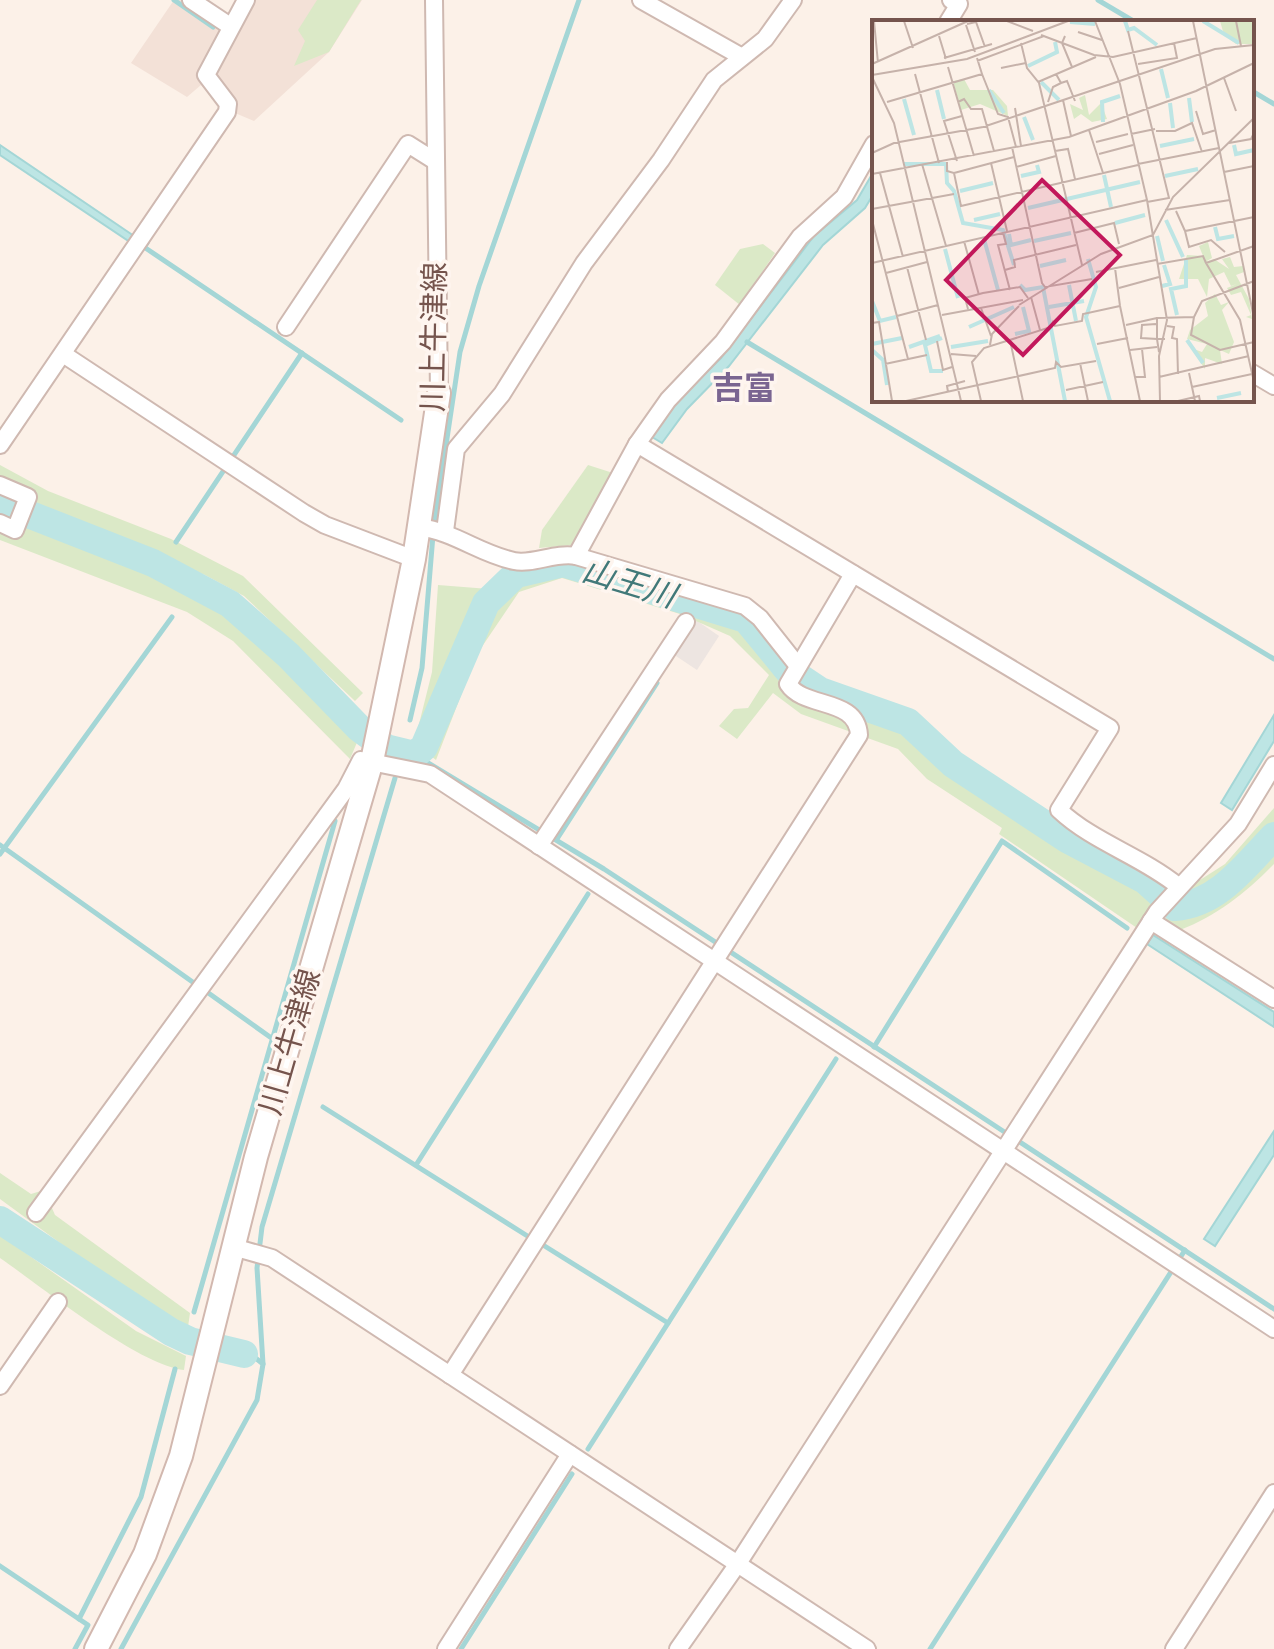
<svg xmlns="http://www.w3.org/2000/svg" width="1274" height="1649" font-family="Mulish,'Noto Sans JP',sans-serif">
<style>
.residential{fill:#f3e1d7}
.industrial{fill:#ede5e1}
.green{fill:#dbe9c7}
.water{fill:#bde5e4;stroke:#a4d6d6;stroke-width:2}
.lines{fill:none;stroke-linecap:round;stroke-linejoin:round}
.stream{stroke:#a4d6d6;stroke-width:5}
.river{stroke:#bde5e4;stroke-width:28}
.street-casing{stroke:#cfb9b1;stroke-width:20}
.secondary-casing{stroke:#d2b8af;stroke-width:26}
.street{stroke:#fff;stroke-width:16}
.secondary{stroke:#fff;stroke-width:22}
.labels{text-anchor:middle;stroke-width:7;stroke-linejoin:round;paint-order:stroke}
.street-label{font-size:30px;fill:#75544d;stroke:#fef5ef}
.neighbourhood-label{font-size:32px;font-weight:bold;fill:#7a6591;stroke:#fef5ef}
.water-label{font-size:32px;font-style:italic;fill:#417979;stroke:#fef5ef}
.inset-river{fill:none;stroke:#bde5e4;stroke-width:4}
.inset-road{fill:none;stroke:#c6b2aa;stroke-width:2}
.view{fill:#c2185b;fill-opacity:0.15;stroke:#c2185b;stroke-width:4}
.inset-edge{fill:none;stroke:#75544d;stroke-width:4}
</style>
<rect width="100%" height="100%" fill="#fcf1e8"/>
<path class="residential" d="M174,0H199L227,20L240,0H362L329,52L254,121L223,108L201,85L187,97L131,63Z"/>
<path class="industrial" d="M693,618L719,636L697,670L670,652Z"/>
<g class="green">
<path d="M317,0H361L329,52L294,66L305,41L298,30Z"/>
<path d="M763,244L775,253L740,305L715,285L740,249Z"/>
<path d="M0,465L48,491L171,539L243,576L363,693L355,701L244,596L205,575L0,490Z"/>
<path d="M588,465L613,473L573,545L539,548L542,530Z"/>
<path d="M0,513C70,541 143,565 209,602C260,632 315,698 358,740L350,759L233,641L187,612L0,540Z"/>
<path d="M562,569L743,622L799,688L907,729L949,768L1068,847L1141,886L1157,902L1137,928L999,834L1002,828L927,779L898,749L801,714L773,693L737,739L719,726L734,709L748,708L769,675L730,636L680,614L562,578L519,592L477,654L436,760L427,753L483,624L515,582Z"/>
<path d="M438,585L489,589L457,643L422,740L414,744L432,672Z"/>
<path d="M1274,808V828C1247,857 1221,898 1177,898L1194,879L1200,880L1225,864Z"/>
<path d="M1274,847V864C1247,892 1217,916 1180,930L1164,921L1169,914C1220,911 1242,882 1274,847Z"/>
<path d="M0,1173L31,1194L44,1190L55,1215L190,1313L188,1327L157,1314L0,1199Z"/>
<path d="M0,1235L136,1331L186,1356L184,1370C138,1365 42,1287 0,1258Z"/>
</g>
<g class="water">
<path d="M0,145L134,236L130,242L0,155Z"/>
<path d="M874,171V193L865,208L823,245L729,366L687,409L662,443L652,437L677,401L721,358L814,236L857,200Z"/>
<path d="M1274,715V741L1232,810L1221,803Z"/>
<path d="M1153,935L1274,1012V1027L1147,944Z"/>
<path d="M1274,1131V1155L1215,1246L1204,1239Z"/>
</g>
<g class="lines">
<g class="stream">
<path d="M174,0L213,27"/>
<path d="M1098,0L1135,22"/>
<path d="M1252,91L1274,104"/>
<path d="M147,243L144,247L401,420"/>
<path d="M747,342L1274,659"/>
<path d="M434,525L460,352L479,286L579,0"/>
<path d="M176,542L302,353"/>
<path d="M410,720L422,668L433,535"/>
<path d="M415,755L604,869L1274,1309"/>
<path d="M557,839L657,683"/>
<path d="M0,845L194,983"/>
<path d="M0,854L172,617"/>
<path d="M207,992L270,1037"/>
<path d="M874,1047L1002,841L1127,928"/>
<path d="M323,1107L529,1237"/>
<path d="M416,1165L588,894"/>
<path d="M543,1245L668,1323"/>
<path d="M194,1312L335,821"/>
<path d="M263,1364L257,1268L262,1227L395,778"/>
<path d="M588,1449L836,1059"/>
<path d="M0,1566L88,1625L75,1649"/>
<path d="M79,1619L141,1497L175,1369"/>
<path d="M121,1649L257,1400L263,1364L253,1356L244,1354"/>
<path d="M461,1649L572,1474"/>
<path d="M930,1649L1185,1250"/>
</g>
<g class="river">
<path d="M0,503L153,563L230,604L288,655L359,728L386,748L415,755L424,747L486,603L516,574L563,563L746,619L787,669L820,691L908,722L953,764L1067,839L1145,880L1175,907C1218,904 1246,865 1274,836"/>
<path d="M0,1220L171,1332L190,1341L244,1354"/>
</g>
<g class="street-casing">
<g id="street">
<path d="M191,0L230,26"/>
<path d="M434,0L439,393"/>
<path d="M641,0L742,57"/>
<path d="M948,22L959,4L951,0"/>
<path d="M286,327L408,144L435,161"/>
<path d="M63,354L304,513L325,525L414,559"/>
<path d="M1252,373L1274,386"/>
<path d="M637,444L1110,728L1059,810C1093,842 1141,856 1178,886"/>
<path d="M0,445L227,112L228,104L206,75L246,0"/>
<path d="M0,485L28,497L15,530L0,523"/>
<path d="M419,527C455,532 480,554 514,561C533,565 555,552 576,556L637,444L668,400L723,342L800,237L844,197L874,144"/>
<path d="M445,531L456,449L502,394L584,263L661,160L714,80L765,39L793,0"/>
<path d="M576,556L745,606L760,618L798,666"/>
<path d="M539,846L686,622"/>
<path d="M1151,921L1274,999"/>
<path d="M36,1213L346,789L361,760L430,774L1274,1329"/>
<path d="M233,1247L272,1258L867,1649"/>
<path d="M450,1375L859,735C857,697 804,709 788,684L853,574"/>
<path d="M0,1386L58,1302"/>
<path d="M446,1649L570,1454"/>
<path d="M678,1649L737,1565L1157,912L1238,824L1274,765"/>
<path d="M1174,1649L1274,1493"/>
</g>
</g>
<g class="secondary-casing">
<path id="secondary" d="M96,1649L145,1554L181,1456L256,1157L372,761L414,559L439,393"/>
</g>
<use href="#street" class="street"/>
<use href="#secondary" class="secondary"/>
</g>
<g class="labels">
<g class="street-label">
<text transform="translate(434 337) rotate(-89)" y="10">川上牛津線</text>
<text transform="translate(290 1042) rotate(-74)" y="10">川上牛津線</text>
</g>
<g class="neighbourhood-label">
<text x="744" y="399">吉富</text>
</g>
<g class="water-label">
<text transform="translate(629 583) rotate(17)" y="11">山王川</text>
</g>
</g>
<g transform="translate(872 20)">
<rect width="382" height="382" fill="#fcf1e8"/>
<path d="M348,1H382V24H364L352,15ZM92,59L98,70H121L135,86L136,96L108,84L89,90L81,61ZM213,75L217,95L229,83L235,99L220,102L209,94L202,99L198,84L211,90L207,78ZM336,222L340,238L333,242L342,239L357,249L350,239L358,237L362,247L371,246L372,252L364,255L377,279L380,299L374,297L379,295L369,272L359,275L355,268L365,264L359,266L352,252L337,259L335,277L326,259H307L315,235L331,236L327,226ZM343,274L349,285L357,282L350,290L362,322L357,334L348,330L350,344L333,338V349L319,328L330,332L335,324L315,319L318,310L336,296L333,283Z" fill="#dbe9c7"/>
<path class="inset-river" d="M253,1L256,10L262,8L285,25M331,1L367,23M198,2L223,4M156,46L185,32L183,22M289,49L296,78M169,62L187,80M65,70L72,99M117,70L132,93M317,78L320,102M32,79L42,115M298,83L301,108M152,97L161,120M231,102L230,82L248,76M362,125L364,134L382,130M288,126L322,119M32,144H74L75,163L82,171L91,203L131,210L142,245M232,155L239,187M149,156L167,152L165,145M293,156L326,149M88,171L121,163M156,188L268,162M102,200L128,194M294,200L311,237M243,203L273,195M343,207L346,219L362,216M137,214L139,225L159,220M285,216L291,241M112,219L126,270M162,221L199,213M73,229L86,278M216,239L224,267L214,297L238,381M168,246L194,240M148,265L153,270L171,267L193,381M197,265L204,301M290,266L298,264L292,245M0,281L8,301L24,297M177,287L212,281M305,295L299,269L314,266V240M97,307L142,287M143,314L157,311L151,287M70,318L53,325L59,351H71M315,320L331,343M0,324L30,318M37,327L68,316M79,327L116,321M0,330L11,340L15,365M345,378L369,373"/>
<path class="inset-road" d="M2,1L6,43M2,1H32M32,1L41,28M135,1L161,11M223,1L248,64L275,180L295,300L287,336L288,381M321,1L382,298M364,1L369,26M95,4L104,2L113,27M94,5L103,32M256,11L297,178L275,182M206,12L230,20M169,15L222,35L241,37L325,18M67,16L74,39M193,16L190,23L200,47M149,23L155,48L167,63L210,245M72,38L120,24M105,41L172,16M0,44L96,1M266,44L305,38L302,23M76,47L102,136M129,48L154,43M43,54L67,143M110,54L126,94L136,97L144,127M184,54L189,63L195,61L203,81M0,55L95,39L196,1M0,57L22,103L89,381M352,58L364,91M166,62L224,37M191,80L199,116M15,82L110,54L105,38M86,82L92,79L99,89H110L122,131M176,82L181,67L189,63M143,88L149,126M324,91L331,114L344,110M217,110L231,153M284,111H303L320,103L330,132M259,114L283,109M224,122L256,114M357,123L379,119L382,113M140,127L170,263L173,267L220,259M183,131L196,129L203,159M0,133L22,123L111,107L343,29L382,25M227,134L261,125M85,141L72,101L90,96M75,142V151L82,153L89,186L266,145M119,143L135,211M50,144L74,226M266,144L347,128M144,147L184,136M352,152L382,146M8,153L31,237M82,153L142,137M0,154L197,117L324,71L382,43M0,189L82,174M293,190L358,180M304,191L313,211L382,197M0,200L36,339M313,211L317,227L339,220L353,232M131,212L134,224L126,225L138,270M202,213L242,203L247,224M92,221L107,275M382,226L334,243L368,300L382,362M0,243L275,180M285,244L331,236L334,243M35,247L54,320M243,248L248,286M133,250L143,247L142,240L204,225M224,252L284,240M14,253L55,242M247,268L287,257M159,277L168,310M147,285L229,234L281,215L301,177L382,98M109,288L119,316M96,289L93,278L111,273L148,267L156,278M70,295L151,280M25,296L66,285M322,297L319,315L348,330L382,322M0,303L7,302L20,381M284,304L270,305L269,318L285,319L287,332M254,305L285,298M295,306L302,307L300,318L305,319L306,354M293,319H285V298L322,297L330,281L382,261M138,320L151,381M65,321L71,350L80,347M225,324L256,318M118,325L120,314L147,286M258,330L285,327M79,334L104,336M208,343L216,381M13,344L55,335M317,353L323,381M263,357H273L270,329M287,357L377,336M106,365L183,348L184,342L189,347L224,341M320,367L380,354M194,370L231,362M76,372L75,366L93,361M34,381L106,365M109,381L100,342L112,328L179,307L181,302L183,306L210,301L211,294L248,286L268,381M306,381L327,376L328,381"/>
<path class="view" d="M170,160L248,235L151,335L74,260Z"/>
<rect width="382" height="382" class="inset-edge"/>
</g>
</svg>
